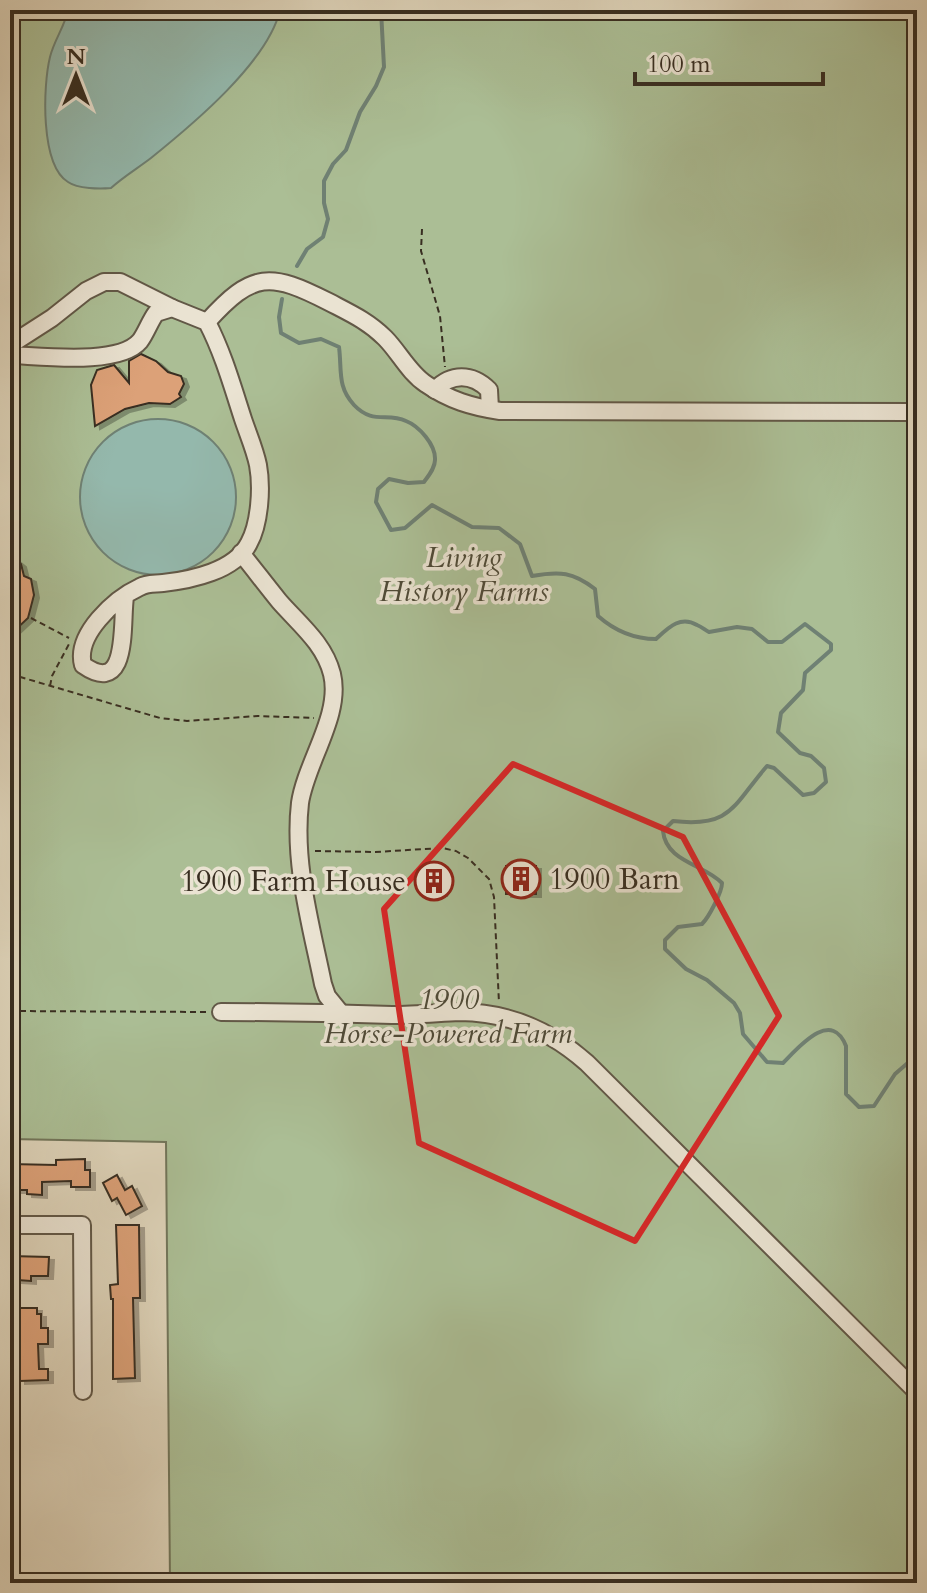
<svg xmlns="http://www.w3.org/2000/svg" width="927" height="1593" font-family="Cardo,serif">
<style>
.green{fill:#abbe95;stroke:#72765b;stroke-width:2}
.water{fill:#94b8ac;stroke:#6f8174;stroke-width:2}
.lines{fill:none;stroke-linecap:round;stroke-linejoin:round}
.stream{stroke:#6f8174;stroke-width:4}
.building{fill:#dca178;stroke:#382e21;stroke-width:2;filter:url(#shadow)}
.minor-casing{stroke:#625847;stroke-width:20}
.path{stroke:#382e21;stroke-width:2;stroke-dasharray:6 4;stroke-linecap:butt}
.minor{stroke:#eae3d2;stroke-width:16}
.marked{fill:none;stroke:#d62828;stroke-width:6;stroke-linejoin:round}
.labels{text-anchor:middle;stroke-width:7;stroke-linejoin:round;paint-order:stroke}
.park-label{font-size:30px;font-style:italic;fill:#4f4b38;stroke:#eae3d2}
.poi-label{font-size:30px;fill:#382e21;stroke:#eae3d2;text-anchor:start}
</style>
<defs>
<filter id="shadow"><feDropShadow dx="5" dy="3" stdDeviation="0" flood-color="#0004"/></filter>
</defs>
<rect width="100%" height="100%" fill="#ded4ba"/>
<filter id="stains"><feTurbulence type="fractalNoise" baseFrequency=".0025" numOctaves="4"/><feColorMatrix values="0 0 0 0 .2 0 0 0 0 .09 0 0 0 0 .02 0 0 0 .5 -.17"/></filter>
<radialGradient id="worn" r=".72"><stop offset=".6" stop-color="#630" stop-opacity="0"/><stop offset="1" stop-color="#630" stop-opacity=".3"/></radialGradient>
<path class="green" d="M10,10H917V1583H170L166,1142L10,1139Z"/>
<g class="water">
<path d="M68,10H280C268,62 192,125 151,158C138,168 123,177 111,188C100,189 78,189 68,182C40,165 43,85 50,57C54,40 65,26 68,10Z"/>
<circle cx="158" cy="497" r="78"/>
</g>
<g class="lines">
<g class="stream">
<path d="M297,266L307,249L323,237L328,219L324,203V181L333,164L346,150L360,112L376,86L384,67L381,10"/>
<path d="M282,299L279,317L281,333L299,343L321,339L339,347C342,370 337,387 354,405C373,425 387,412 406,421C419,426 436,445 435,460C435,468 429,475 424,482L408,483L389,479L378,489L376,502L391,530L405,528L432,505L472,527L499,528L520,544L532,576C560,571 573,572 595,589L598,616C615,631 633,639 656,639C668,628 680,615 697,625C702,627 705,630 709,632L737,627L752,629L768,642H782L805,624L831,644V650L805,673L803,690L781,713L778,732L800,753L811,756L824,768L826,782L814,793L803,795L774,768L767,766C733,805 732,828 673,821L663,831C666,862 704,864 722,883C722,892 709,917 702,924L678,927L665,940V949L686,969L707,980L734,1003L740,1013L743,1034L767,1062L783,1063C798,1048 831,1008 846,1046V1094L859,1107L874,1106L895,1074L917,1055"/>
</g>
</g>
<g class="building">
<path d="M141,354L156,361L168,372L181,376L184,384L179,394L181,397L170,404L149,403L125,409L95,426L91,385L97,370L114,365L129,383V361Z"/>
<path d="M10,555L21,564L24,576L31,579L34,595L28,618L10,635Z"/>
<rect x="506" y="866" width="30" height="28"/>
<rect x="425" y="869" width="17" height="24"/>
<path d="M85,1159V1170H90V1187H71V1181L42,1182V1195L27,1194V1190H10V1164L56,1165V1160Z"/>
<path d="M117,1175L125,1190L132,1186L142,1206L126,1215L117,1198L112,1201L103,1183Z"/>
<path d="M116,1225H139L140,1298H133L135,1378L113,1379V1299H111L110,1285L118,1284Z"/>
<path d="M10,1256L49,1257L48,1276H31V1281L17,1280L18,1272H10Z"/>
<path d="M19,1308H37V1314H41V1328H48V1344H38L39,1369H48V1380L20,1381Z"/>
</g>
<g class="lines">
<g class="minor-casing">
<g id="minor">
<path d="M207,322C253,271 270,272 329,302C350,313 368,321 385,338C399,352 409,373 426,384C449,400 472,407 500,411L917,412"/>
<path d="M10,345L52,318L86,291L104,282H120L172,308"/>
<path d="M10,355C41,356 119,366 140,341C146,333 150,321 156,313L172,308L207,322C223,353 232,385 243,419C248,434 255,450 258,465C262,487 260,523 249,543C235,571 191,580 163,583C155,584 147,583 140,587C114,599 75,635 83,665C130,698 121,622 125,597"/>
<path d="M435,390C451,373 472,373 489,390L490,409"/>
<path d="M241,553C254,569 266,585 279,601C299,624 324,643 332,674C342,715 306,762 300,803C293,863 311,925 323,984L327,996L340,1012"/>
<path d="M221,1012C278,1012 335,1013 392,1015C414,1015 437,1013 459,1012C508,1012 551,1031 587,1063L917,1392"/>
<path d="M10,1225H82L83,1391"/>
</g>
</g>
<g class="path">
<path d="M422,229L421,251L440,316L445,367"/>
<path d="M31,618L69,638"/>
<path d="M10,674L160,718L187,721L258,716L314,718"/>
<path d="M50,686L52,676L69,644"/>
<path d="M315,851L375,852L442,848L456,851L468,858L489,879L494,897L499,1003"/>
<path d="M10,1011L208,1012"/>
</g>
<use href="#minor" class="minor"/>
</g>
<path class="marked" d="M513,764L683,837L779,1016L635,1241L419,1143L384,909Z"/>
<defs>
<g id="building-ring" transform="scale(2)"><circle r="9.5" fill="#eae3d2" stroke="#8f2418" stroke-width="1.5"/><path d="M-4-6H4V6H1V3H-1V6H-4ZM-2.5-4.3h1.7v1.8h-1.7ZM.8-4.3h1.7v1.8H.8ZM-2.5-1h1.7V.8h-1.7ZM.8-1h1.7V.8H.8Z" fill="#8f2418"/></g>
</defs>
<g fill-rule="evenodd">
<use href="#building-ring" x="521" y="879"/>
<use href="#building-ring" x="434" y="881"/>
</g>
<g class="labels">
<g class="park-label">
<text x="464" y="567">Living<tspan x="464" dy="34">History Farms</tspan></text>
<text x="448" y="1009">1900<tspan x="448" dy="34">Horse-Powered Farm</tspan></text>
</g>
<g class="poi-label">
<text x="549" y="889">1900 Barn</text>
<text x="406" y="891" text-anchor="end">1900 Farm House</text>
</g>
</g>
<rect width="927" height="1593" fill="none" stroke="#ded4ba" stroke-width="40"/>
<rect x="12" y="12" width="903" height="1569" fill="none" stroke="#382e21" stroke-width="4"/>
<rect x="20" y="20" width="887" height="1553" fill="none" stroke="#382e21" stroke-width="2"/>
<g transform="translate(76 76)" stroke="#eae3d2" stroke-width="6" paint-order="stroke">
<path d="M0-6L14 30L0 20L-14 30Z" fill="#382e21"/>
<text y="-12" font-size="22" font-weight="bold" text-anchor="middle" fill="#382e21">N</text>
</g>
<path d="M635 72v12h188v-12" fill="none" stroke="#382e21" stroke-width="4"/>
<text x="647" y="72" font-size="24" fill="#382e21" stroke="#eae3d2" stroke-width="6" paint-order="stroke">100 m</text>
<rect width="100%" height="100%" filter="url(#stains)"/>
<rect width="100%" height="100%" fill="url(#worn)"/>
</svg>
